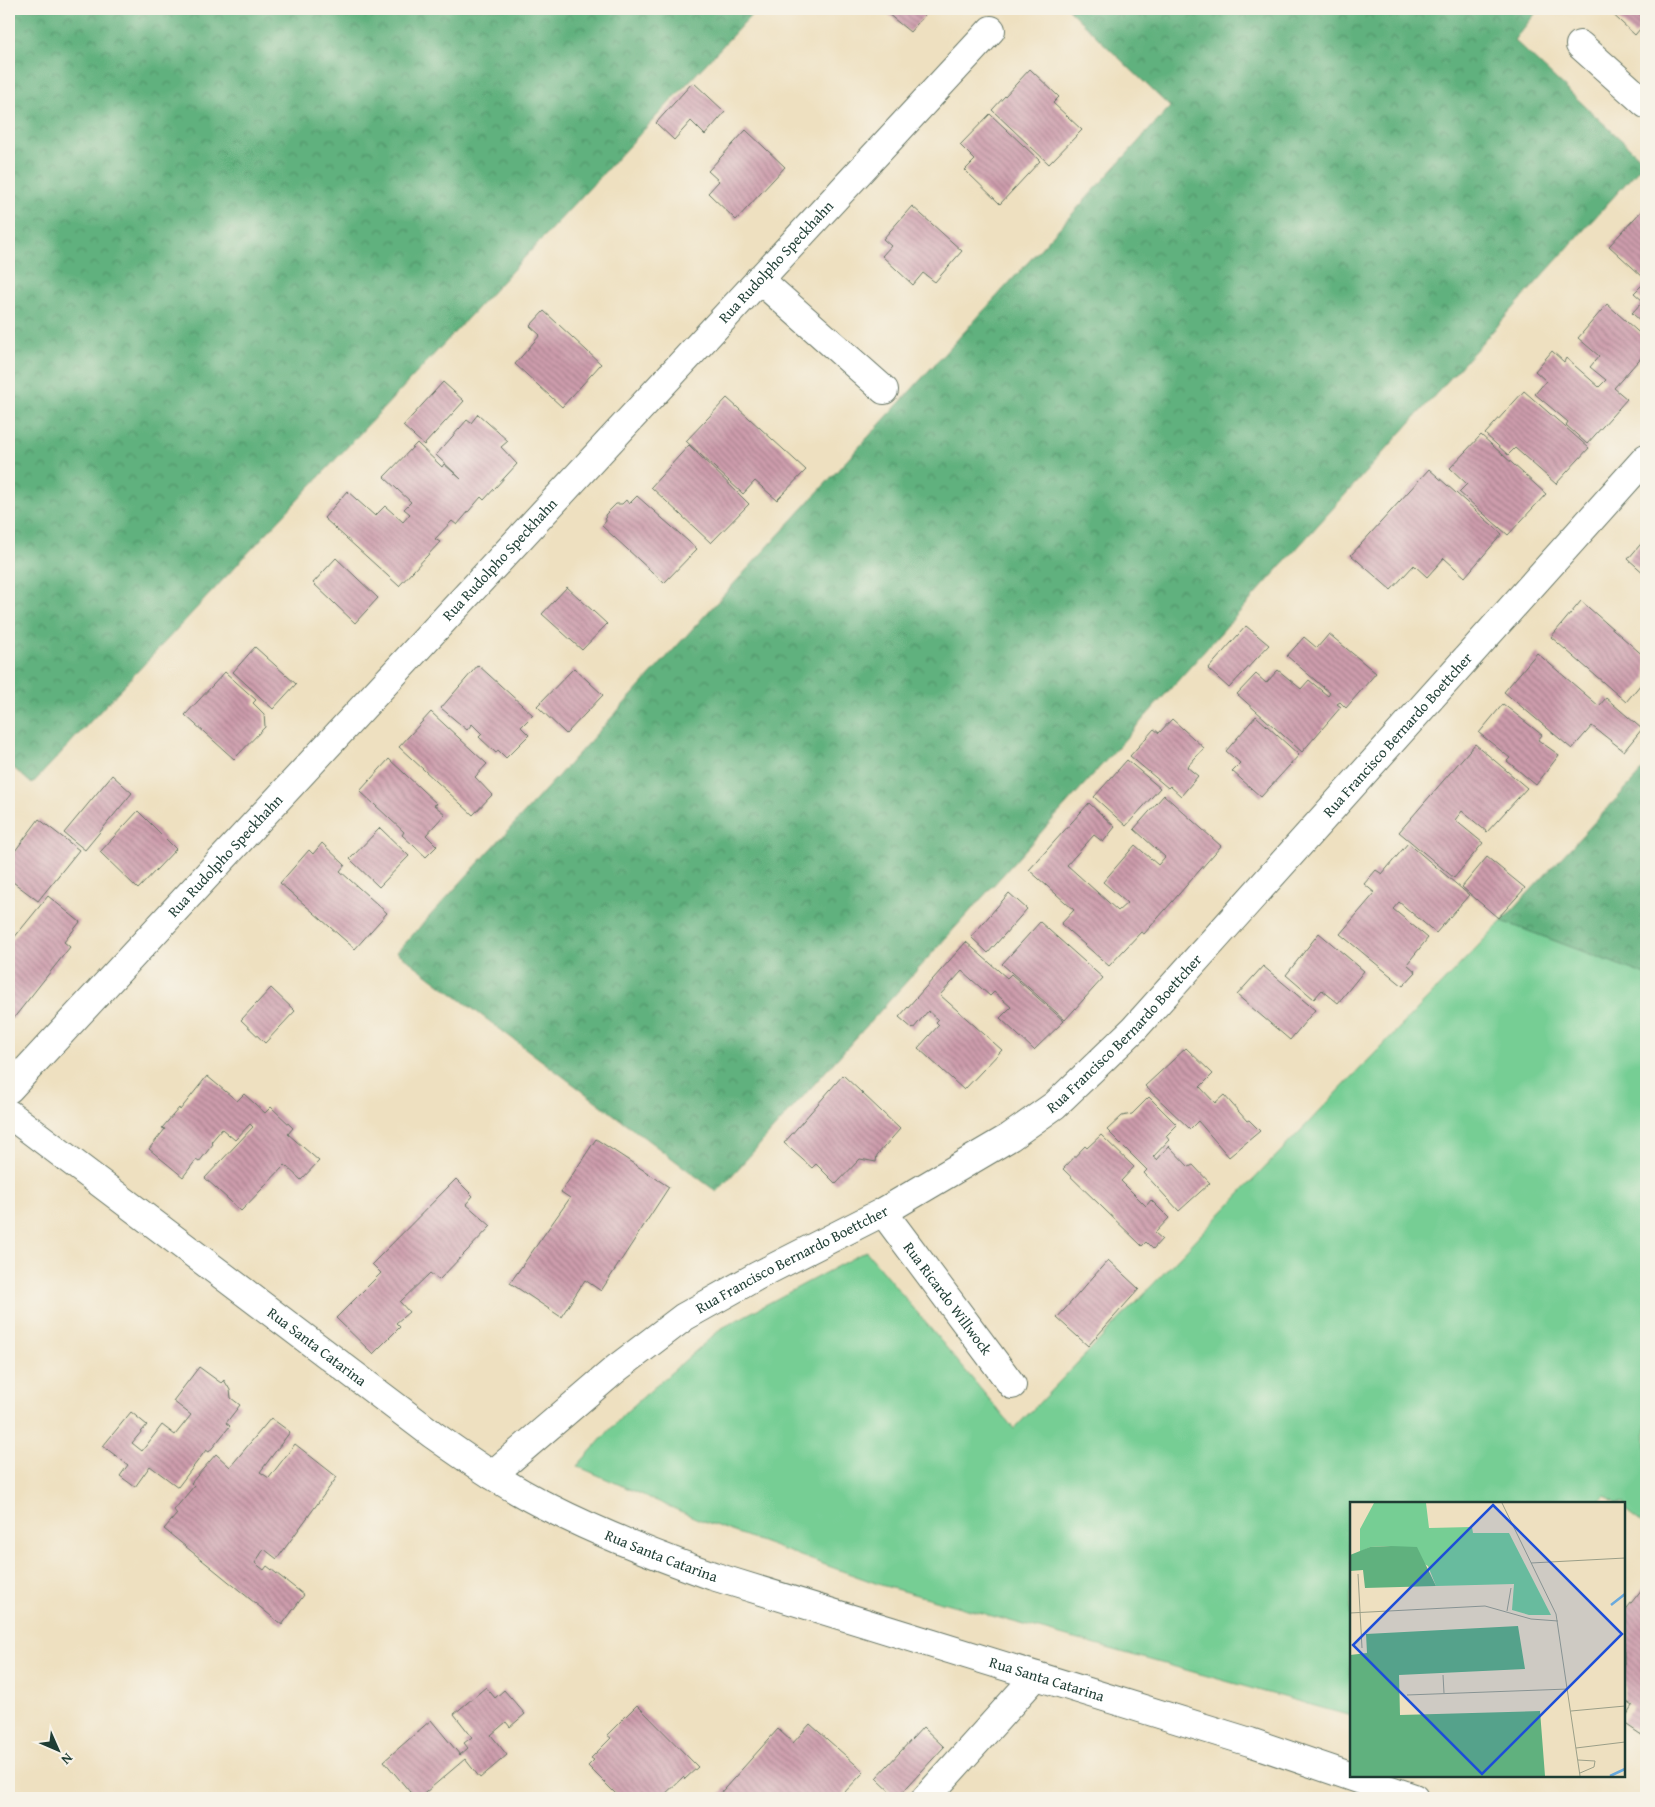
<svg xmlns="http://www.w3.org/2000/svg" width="1655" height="1807" font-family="'Gentium Book Plus',serif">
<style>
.green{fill:#76ce94;stroke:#4a8664}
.forest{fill:url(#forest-crowns);stroke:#407759}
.building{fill:url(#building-back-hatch)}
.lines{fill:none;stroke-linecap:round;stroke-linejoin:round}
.minor-casing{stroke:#677665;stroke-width:30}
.primary-casing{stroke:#677665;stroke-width:30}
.minor{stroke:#fff;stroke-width:28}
.primary{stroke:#fff;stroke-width:28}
.labels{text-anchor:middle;stroke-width:4;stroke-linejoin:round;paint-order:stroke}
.street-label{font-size:15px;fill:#1f3d34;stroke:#f7f3e8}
.inset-river{fill:none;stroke:#6aaadd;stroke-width:2.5}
.inset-road{fill:none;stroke:#9b9f88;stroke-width:1}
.view{fill:#1d4ed8;fill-opacity:0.15;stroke:#1d4ed8;stroke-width:2.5}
.inset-edge{fill:none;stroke:#1f3d34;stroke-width:2.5}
</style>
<defs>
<pattern id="forest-crowns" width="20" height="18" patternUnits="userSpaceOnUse" patternTransform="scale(1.25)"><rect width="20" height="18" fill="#60b17e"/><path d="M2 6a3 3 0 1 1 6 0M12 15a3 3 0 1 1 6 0" fill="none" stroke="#4f9168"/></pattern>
<pattern id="building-back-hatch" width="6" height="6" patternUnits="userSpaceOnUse" patternTransform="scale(1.25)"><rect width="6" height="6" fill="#cd9cac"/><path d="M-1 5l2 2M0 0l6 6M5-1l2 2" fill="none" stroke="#a6808d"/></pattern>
</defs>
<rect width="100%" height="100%" fill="#f7f3e8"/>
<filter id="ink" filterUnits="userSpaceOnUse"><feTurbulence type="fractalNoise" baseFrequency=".02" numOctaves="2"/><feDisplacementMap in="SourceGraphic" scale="10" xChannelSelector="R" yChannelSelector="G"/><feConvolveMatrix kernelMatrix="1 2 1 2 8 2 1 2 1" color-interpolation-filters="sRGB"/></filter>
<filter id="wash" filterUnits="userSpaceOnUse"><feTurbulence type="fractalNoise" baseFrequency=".0096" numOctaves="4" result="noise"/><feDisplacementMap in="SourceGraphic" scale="20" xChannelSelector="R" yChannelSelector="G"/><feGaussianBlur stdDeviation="1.12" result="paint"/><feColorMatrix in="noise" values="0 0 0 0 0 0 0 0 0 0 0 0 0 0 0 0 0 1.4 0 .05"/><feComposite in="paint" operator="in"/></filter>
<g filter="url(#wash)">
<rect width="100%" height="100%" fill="#eee0c0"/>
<path class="green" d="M1502,921L1646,975V1526L1624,1509V1503H1616L1605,1495L1597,1503H1351V1716L881,1585L698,1519L577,1466L626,1412L722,1328L866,1251L1014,1429Z"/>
<g class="forest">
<path d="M9,9H757L32,784L9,764Z"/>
<path d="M1068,9H1539L1514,40L1645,162L717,1192L397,952L1170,107Z"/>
<path d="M1646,767V975L1502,921Z"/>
</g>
<g id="blocks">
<g class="building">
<path d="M882,9H930L910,32Z"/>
<path d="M1607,9H1646V22L1635,35Z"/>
<path d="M1030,69L1059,97L1053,103L1082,130L1049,164L992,110Z"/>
<path d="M693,82L725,112L705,135L691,121L674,140L656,123Z"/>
<path d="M990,114L1040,161L1000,204L965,170L975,160L960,145Z"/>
<path d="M746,130L785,167L736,220L708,193L719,181L708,171Z"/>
<path d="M912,206L962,251L935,282L923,273L913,285L882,256L891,246L883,239Z"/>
<path d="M1646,206V273L1643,277L1609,246Z"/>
<path d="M1644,283L1646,286V326L1632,313L1643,301L1634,293Z"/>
<path d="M1607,304L1646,339V352L1614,388L1627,399L1587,444L1566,425L1568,422L1535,394L1546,381L1535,371L1552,351L1564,362L1566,358L1599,387L1606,380L1590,367L1599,356L1578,338Z"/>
<path d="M544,311L601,364L562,407L515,364L540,335L530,326Z"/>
<path d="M443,382L464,401L424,445L403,426Z"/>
<path d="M1524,391L1589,448L1556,484L1515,448L1508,455L1485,434Z"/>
<path d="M727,398L806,470L777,500L755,481L743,494L686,441Z"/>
<path d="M478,414L508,441L501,447L517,464L484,500L481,497L457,525L452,521L435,539L440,542L399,586L324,518L347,491L375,516L385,506L403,522L410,514L404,509L411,502L384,477L417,443L442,467L444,464L461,479L436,455L467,420L471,423Z"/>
<path d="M1481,435L1546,494L1508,535L1459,492L1467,484L1450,468Z"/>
<path d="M689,445L749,504L711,543L651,487Z"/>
<path d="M1429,469L1502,534L1465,577L1444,558L1427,577L1414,565L1391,590L1351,555Z"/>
<path d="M637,496L697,549L664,583L602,526L606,521L605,515L616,504H622L626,500L629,504Z"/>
<path d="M1646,538V575L1628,559Z"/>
<path d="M336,558L378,598L355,623L313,583Z"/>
<path d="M567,587L607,624L582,650L542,614Z"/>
<path d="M1581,601L1646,658V678L1626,702L1551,637Z"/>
<path d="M1246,626L1269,645L1229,688L1208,669Z"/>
<path d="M1329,634L1376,673L1346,708L1340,702L1337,704L1341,707L1302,752L1237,694L1256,674L1266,683L1278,670L1301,689L1309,680L1328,696L1330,693L1287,656L1304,637L1317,648Z"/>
<path d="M255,647L296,684L273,709L233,672Z"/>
<path d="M1537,653L1599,706L1606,698L1642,729L1624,751L1592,726L1572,749L1504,692Z"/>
<path d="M478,665L533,715L521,727L529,735L506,758L498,750L496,753L479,737L482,734L472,724L467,730L441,708Z"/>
<path d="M574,668L603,695L566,734L537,706Z"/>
<path d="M225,672L256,700L253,703L264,714L265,727L234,759L185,715Z"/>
<path d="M1503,704L1542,735L1538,740L1559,755L1536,785L1507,761L1510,758L1479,733Z"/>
<path d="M431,712L487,764L475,777L492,795L473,815L399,747Z"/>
<path d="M1256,716L1299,755L1261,797L1232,771L1240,763L1226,751Z"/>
<path d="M1172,719L1204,748L1187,767L1198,776L1181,796L1170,786L1168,788L1130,756L1154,729L1159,733Z"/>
<path d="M1475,744L1527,788L1487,832L1462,811L1455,820L1483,843L1454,878L1399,832Z"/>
<path d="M389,759L437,804L434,805L445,814L426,835L437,846L426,857L402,835L404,832L360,791Z"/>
<path d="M1127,760L1160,788L1126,826L1094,797Z"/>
<path d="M112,775L132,793L85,850L64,833Z"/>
<path d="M1164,795L1221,846L1144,934L1141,932L1109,966L1061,924L1074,910L1029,870L1089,803L1115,827L1103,842L1094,835L1067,865L1118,911L1127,903L1103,882L1135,845L1158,865L1165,857L1134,829Z"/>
<path d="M138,811L176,849L138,889L100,852Z"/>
<path d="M39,819L79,850L38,901L9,879V859Z"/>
<path d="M380,828L409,856L379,887L350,859Z"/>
<path d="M322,843L345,865L340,871L387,913L355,949L280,883L309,850L313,854Z"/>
<path d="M1408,843L1469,895L1436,933L1399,902L1393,909L1428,938L1407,964L1416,972L1403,986L1340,934L1375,893L1364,884L1376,870L1382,874Z"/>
<path d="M1487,857L1525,888L1498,918L1462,887Z"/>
<path d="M1009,893L1027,909L988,953L971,937Z"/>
<path d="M48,896L80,922L64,942L70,947L13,1019L9,1016V944Z"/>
<path d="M1040,922L1103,978L1065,1020L1002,964Z"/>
<path d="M1319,933L1364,971L1338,1003L1322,990L1314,999L1286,975Z"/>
<path d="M966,942L1007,978L1011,974L1064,1021L1034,1050L1000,1018L1011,1007L994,992L990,996L962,971L940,995L1002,1050L964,1090L918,1048L939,1025L936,1022L938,1020L928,1011L913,1029L899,1017Z"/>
<path d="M1263,966L1315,1010L1290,1040L1237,995Z"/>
<path d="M271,988L295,1011L265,1043L241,1020Z"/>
<path d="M1186,1048L1213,1074L1200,1087L1215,1103L1224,1095L1247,1121L1249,1120L1260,1131L1229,1157L1198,1121L1190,1129L1145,1086Z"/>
<path d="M843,1075L900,1129L877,1155L876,1162L860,1159L836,1184L816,1164L812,1168L784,1143Z"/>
<path d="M207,1076L237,1101L244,1094L265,1113L271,1107L293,1128L288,1134L319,1161L301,1180L285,1165L241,1211L205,1178L253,1127L250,1124L235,1140L222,1129L211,1142L213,1144L199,1162L196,1160L183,1177L149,1149L165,1129L162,1128L179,1108L180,1110Z"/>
<path d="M1149,1097L1177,1125L1166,1136L1169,1140L1153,1157L1157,1160L1169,1146L1189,1167L1193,1165L1210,1183L1179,1211L1144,1173L1147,1170L1107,1130L1122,1116L1132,1114Z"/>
<path d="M1101,1135L1134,1167L1121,1181L1146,1206L1151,1200L1169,1218L1155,1233L1162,1239L1153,1249L1146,1242L1142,1246L1063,1169L1085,1146L1087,1148Z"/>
<path d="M596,1139L669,1187L601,1291L585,1280L561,1317L510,1283L570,1198L561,1192Z"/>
<path d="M456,1179L473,1196L466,1204L491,1226L439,1280L430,1273L400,1302L409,1312L396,1323L400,1327L373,1354L336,1318L381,1273L372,1264Z"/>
<path d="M1108,1260L1139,1289L1088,1346L1057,1318Z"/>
<path d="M199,1367L221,1383L224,1380L230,1390L231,1398L240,1405L226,1423L230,1426L209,1452L206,1450L178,1487L150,1466L135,1487L120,1476L128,1465L103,1446L131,1412L147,1425L132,1443L142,1451L162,1425L175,1435L191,1415L173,1401Z"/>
<path d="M271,1418L290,1432L260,1472L269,1478L295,1444L337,1477L277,1559L264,1549L255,1563L264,1570L267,1566L304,1595L282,1625L164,1529L177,1514L174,1510L194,1486L191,1483L216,1454L230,1467Z"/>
<path d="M1646,1584V1738L1624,1723V1719L1633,1706L1624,1700V1612Z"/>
<path d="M486,1687L495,1698L504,1690L525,1714L510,1727L506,1722L491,1735L507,1755L480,1778L465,1759L419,1798H415L384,1761L431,1720L460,1755L468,1748L464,1743L472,1737L454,1714Z"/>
<path d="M637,1705L698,1767L685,1779L683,1777L661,1798H620L588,1766L594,1760L591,1758L611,1738L607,1735Z"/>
<path d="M810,1724L864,1772L839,1798H716L778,1729L793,1743Z"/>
<path d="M923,1727L944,1747L897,1798L876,1778Z"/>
</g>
</g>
</g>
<g filter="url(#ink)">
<use href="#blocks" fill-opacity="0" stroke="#677665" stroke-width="1"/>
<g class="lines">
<g class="minor-casing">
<g id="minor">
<path d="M1580,45L1646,104"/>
<path d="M759,279L884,390"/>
<path id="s1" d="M9,1089L991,30"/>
<path id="s2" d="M883,1212L1012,1385"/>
<path id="s3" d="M492,1475L617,1368L684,1317L757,1276L883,1212L1010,1137L1055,1105L1134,1029L1646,458"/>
<path d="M926,1798L1036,1676"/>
</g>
</g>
<g class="primary-casing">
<g id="primary">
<path id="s4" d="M9,1114L432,1434C469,1460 507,1487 548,1507C601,1534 657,1556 713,1576L1250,1742L1414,1798"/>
</g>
</g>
<use href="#minor" class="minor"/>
<use href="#primary" class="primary"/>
</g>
</g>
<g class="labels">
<g class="street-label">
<text dy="5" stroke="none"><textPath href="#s1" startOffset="1128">Rua Rudolpho Speckhahn</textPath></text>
<text dy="5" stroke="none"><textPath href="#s1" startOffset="722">Rua Rudolpho Speckhahn</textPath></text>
<text dy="5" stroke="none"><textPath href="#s3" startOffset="1181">Rua Francisco Bernardo Boettcher</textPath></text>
<text dy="5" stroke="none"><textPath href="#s1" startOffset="318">Rua Rudolpho Speckhahn</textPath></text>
<text dy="5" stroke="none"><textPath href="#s3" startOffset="776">Rua Francisco Bernardo Boettcher</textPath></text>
<text dy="5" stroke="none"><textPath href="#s3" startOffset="371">Rua Francisco Bernardo Boettcher</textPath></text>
<text dy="5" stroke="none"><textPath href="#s2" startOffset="108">Rua Ricardo Willwock</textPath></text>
<text dy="5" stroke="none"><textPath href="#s4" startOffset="386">Rua Santa Catarina</textPath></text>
<text dy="5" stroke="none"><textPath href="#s4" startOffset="791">Rua Santa Catarina</textPath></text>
<text dy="5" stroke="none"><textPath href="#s4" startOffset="1196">Rua Santa Catarina</textPath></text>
</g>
</g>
<g transform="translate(1350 1502)">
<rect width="275" height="275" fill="#eee0c0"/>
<path d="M24,1H76L79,26L122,25L123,31H159L201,113H179L162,108L164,82L86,84L78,64L41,44L20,45L10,50V27Z" fill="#76ce94"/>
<path d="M41,44L67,45L86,84L15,86L13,68L0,69V53L20,45ZM168,124L175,167L49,173L50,213L190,209L195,274H0V153L17,151L16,132Z" fill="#60b17e"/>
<path class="inset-river" d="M261,103L275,92M260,274L275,267"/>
<path class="inset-road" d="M152,1L206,112L230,274M181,61L275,56M8,72L12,146M157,109L161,86M0,111L135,104L181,117L208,119M93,173L94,191M57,193L218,187M221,209L275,204M226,246L275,240M228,258L245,259L244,265L230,271"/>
<path class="view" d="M143,3L272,132L132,272L3,143Z"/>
<rect width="275" height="275" class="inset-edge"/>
</g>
<rect width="1655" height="1807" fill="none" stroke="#f7f3e8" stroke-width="30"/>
<g transform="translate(58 1750) rotate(135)" stroke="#f7f3e8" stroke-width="4" paint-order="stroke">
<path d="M0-4L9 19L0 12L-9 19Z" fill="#1f3d34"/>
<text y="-8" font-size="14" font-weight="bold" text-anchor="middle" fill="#1f3d34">N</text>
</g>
</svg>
